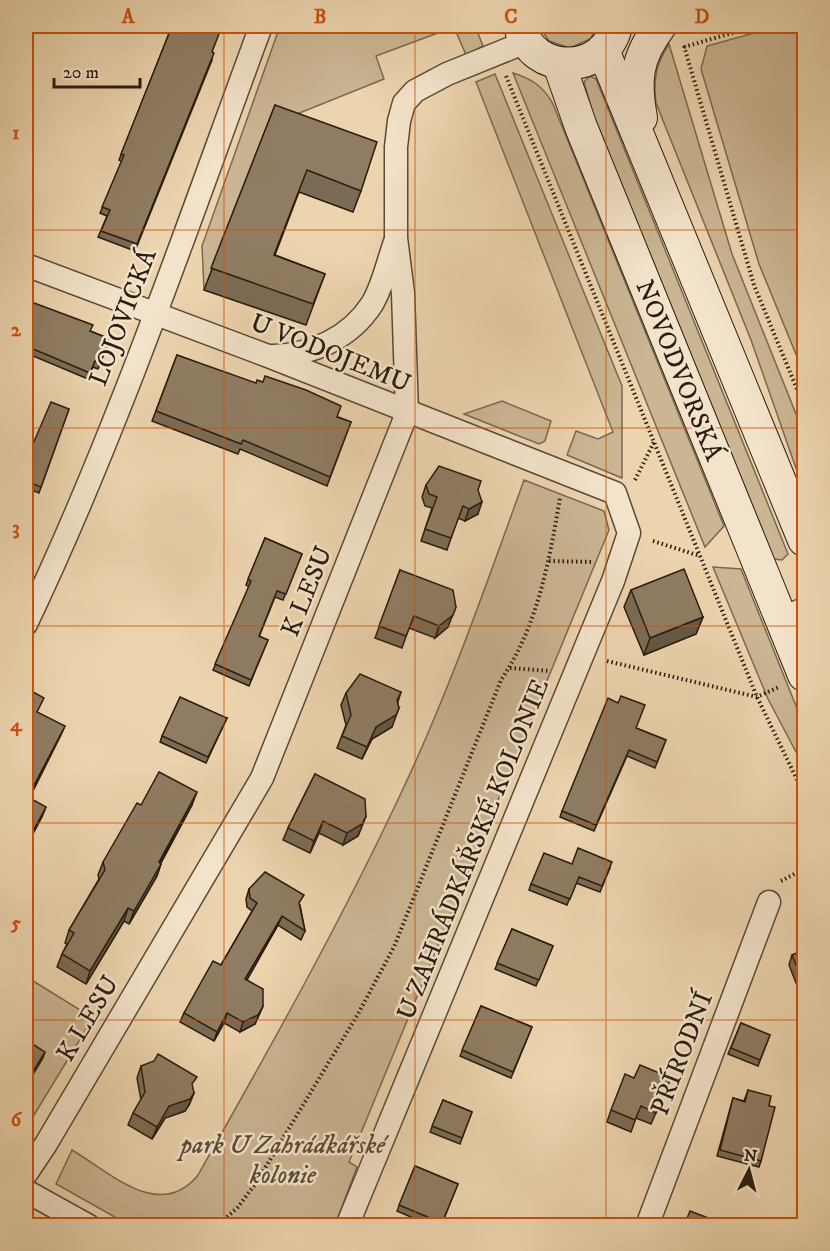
<svg xmlns="http://www.w3.org/2000/svg" width="830" height="1251" font-family="'IM FELL DW Pica',serif">
<style>
.green{fill:#cbb593;stroke:#7b6851;stroke-width:1.5}
.lines{fill:none;stroke-linecap:round;stroke-linejoin:round}
.street-casing{stroke:#5b4a37;stroke-width:25}
.secondary-casing{stroke:#2b1c0f;stroke-width:34}
.path{stroke:#2b1c0f;stroke-width:4;stroke-dasharray:1.5 3;stroke-linecap:butt}
.street{stroke:#f3e3ca;stroke-width:22}
.secondary{stroke:#f3e3ca;stroke-width:32}
.wall{fill:#7b6b54;stroke:#2b1c0f;stroke-width:1.5}
.shaded-wall{fill:#645745;stroke:#2b1c0f;stroke-width:1.5}
.building{fill:#8f7c62;stroke:#2b1c0f;stroke-width:1.5}
.grid{fill:none;stroke:#cc500c;stroke-width:1.5;stroke-opacity:0.55}
.labels{text-anchor:middle;stroke-width:5;stroke-linejoin:round;paint-order:stroke}
.street-label{font-size:26px;fill:#2b1c0f;stroke:#f3e3ca}
.park-label{font-size:26px;font-style:italic;fill:#5b4a37;stroke:#f3e3ca}
.neatline{fill:none;stroke:#cc500c;stroke-width:2}
.grid-label{font-size:20px;text-anchor:middle;font-weight:bold;fill:#cc500c}
</style>
<rect width="100%" height="100%" fill="#ecd4ae"/>
<filter id="stains"><feTurbulence type="fractalNoise" baseFrequency=".00333" numOctaves="4"/><feColorMatrix values="0 0 0 0 .2 0 0 0 0 .09 0 0 0 0 .02 0 0 0 .5 -.17"/></filter>
<radialGradient id="worn" r=".72"><stop offset=".6" stop-color="#630" stop-opacity="0"/><stop offset="1" stop-color="#630" stop-opacity=".3"/></radialGradient>
<g class="green">
<path d="M280,26H475L483,46L466,55L454,27L376,56L384,79L267,126L204,290L202,246Z"/>
<path d="M539,26H599L590,39L570,48L549,41Z"/>
<path d="M779,26H804V374L759,264L701,69L707,46Z"/>
<path d="M669,44L732,254L804,434V491L751,340L656,103C653,79 656,64 669,44Z"/>
<path d="M513,73C532,79 543,86 553,104L724,526L705,547Z"/>
<path d="M495,74L622,386V478L567,455L576,431L598,439L613,432L476,82Z"/>
<path d="M590,76L596,79L788,554L782,560L774,559L593,114L584,82Z"/>
<path d="M502,401L551,421L545,441L539,444L464,414Z"/>
<path d="M524,480L604,511L609,530L349,1162L357,1167L335,1225H129L56,1184L72,1150C111,1173 160,1222 198,1175C266,1055 334,934 393,810C445,703 484,591 524,480Z"/>
<path d="M713,567L741,569L804,726V767L768,699Z"/>
<path d="M30,979L93,1018L31,1120L26,1121V986Z"/>
</g>
<g class="lines">
<g class="street-casing">
<g id="street">
<path d="M26,265L268,356L615,493L629,533L613,581L347,1226"/>
<path d="M273,356C312,355 350,338 372,304C383,286 388,261 395,242"/>
<path d="M782,618L804,609"/>
<path d="M26,624C118,431 187,226 261,26"/>
<path d="M26,1174L46,1144L262,778L407,413L403,293L396,238V147L399,121L404,103L415,91L447,74L526,42"/>
<path d="M26,1191L89,1226"/>
<path d="M647,1226L769,902"/>
</g>
</g>
<g class="secondary-casing">
<g id="secondary">
<path d="M520,26C531,76 605,76 616,26"/>
<path d="M603,50L804,540"/>
<path d="M559,64L581,127L804,675"/>
<path d="M641,118C634,80 636,58 660,26"/>
</g>
</g>
<g class="path">
<path d="M684,46L754,285L804,406"/>
<path d="M684,47L756,26"/>
<path d="M506,76L757,697L804,794"/>
<path d="M635,480L654,442"/>
<path d="M653,541L700,556"/>
<path d="M549,561L593,562"/>
<path d="M607,661L757,697L779,687"/>
<path d="M510,668L550,671"/>
<path d="M781,881L804,869"/>
<path d="M217,1226L238,1207L256,1183L358,1014L394,947L501,680C538,625 549,562 560,498"/>
</g>
<use href="#street" class="street"/>
<use href="#secondary" class="secondary"/>
</g>
<g class="wall">
<path d="M172,26L212,52V60L135,251L98,237L107,216L100,213L122,162L119,160Z"/>
<path d="M275,105L361,191L353,212L299,192L275,255L325,274L306,325L204,290Z"/>
<path d="M26,300L90,331L110,339L98,369L93,367L88,379L26,353Z"/>
<path d="M177,355L351,422L327,486L240,449L238,454L152,421Z"/>
<path d="M69,409L39,493L26,488V441L33,444Z"/>
<path d="M426,485L478,490V514L465,521L458,518L447,550L421,541L432,508L425,506L422,497Z"/>
<path d="M265,538L302,554L283,600L275,597L259,637L268,640L249,686L213,670L249,587L246,585Z"/>
<path d="M400,570L448,627L435,638L409,628L402,648L375,638Z"/>
<path d="M631,590L703,617L696,634L644,655L624,607Z"/>
<path d="M401,692L398,702L392,727L372,739L362,759L337,748L346,725L341,705L346,693Z"/>
<path d="M227,718L206,763L160,742L162,736Z"/>
<path d="M636,728L666,740L655,768L627,756L594,831L560,817L562,811Z"/>
<path d="M315,774L366,816L358,836L343,845L319,833L310,853L283,840L288,828Z"/>
<path d="M141,805H192L161,863L157,876L129,924L124,921L86,984L57,967L62,954L67,944L65,943L69,930L99,879L98,875L103,862Z"/>
<path d="M572,864L610,868L600,892L576,883L567,905L529,890L531,884Z"/>
<path d="M249,889L300,905L305,931L301,940L278,925L246,980L263,1006L255,1024L240,1032L224,1023L214,1041L180,1022L184,1013L221,965L252,911L247,907L246,899Z"/>
<path d="M512,929L553,946L536,986L495,969Z"/>
<path d="M804,950V1003L789,965L792,955Z"/>
<path d="M481,1006L532,1027L511,1078L460,1056Z"/>
<path d="M741,1023L770,1035L758,1066L728,1054Z"/>
<path d="M804,1047V1064L801,1055Z"/>
<path d="M141,1066L194,1093L189,1105L185,1111L165,1118L152,1139L128,1125L133,1113L141,1100L137,1078Z"/>
<path d="M634,1078H671L651,1124L636,1118L631,1132L607,1122L611,1110Z"/>
<path d="M748,1090L769,1106L761,1161L759,1167L717,1156L733,1098L744,1101Z"/>
<path d="M443,1100L472,1112L460,1144L430,1132Z"/>
<path d="M415,1166L458,1184L441,1226H432L397,1211Z"/>
</g>
<g class="shaded-wall">
<path d="M482,502L478,514L465,521L469,509Z"/>
<path d="M456,607L448,627L435,638L439,626Z"/>
<path d="M703,617L696,634L644,655L650,638Z"/>
<path d="M399,708L392,727L372,739L362,759L376,727Z"/>
<path d="M65,726L61,735L26,805L28,797Z"/>
<path d="M197,792L192,805L156,872L161,864L157,876L129,924L134,911Z"/>
<path d="M46,807L42,817L26,847V844Z"/>
<path d="M366,816L358,836L343,845L347,833Z"/>
<path d="M323,821L319,833L310,853L314,841Z"/>
<path d="M128,908L124,921L86,984L90,971Z"/>
<path d="M282,916L278,925L242,989L245,979Z"/>
<path d="M263,1006L255,1024L240,1032L243,1022Z"/>
<path d="M227,1013L224,1023L214,1041L217,1032Z"/>
<path d="M45,1052L43,1058L26,1086V1083Z"/>
<path d="M194,1093L189,1105L185,1111L165,1118L152,1139L157,1127L169,1106Z"/>
</g>
<g class="building">
<path d="M172,26H222L212,52L214,53L137,244L101,231L110,210L102,207L124,155L121,154Z"/>
<path d="M275,105L377,142L361,191L307,170L274,255L325,274L313,304L211,268Z"/>
<path d="M26,300L93,325L90,331L110,339L100,363L95,361L90,373L26,346Z"/>
<path d="M177,355L256,383L257,380L263,382L265,376L306,390L341,406L337,417L351,422L330,477L243,440L241,444L156,411Z"/>
<path d="M51,402L69,409L41,487L26,481V441L33,444Z"/>
<path d="M439,466L481,481L478,490L482,502L469,509L463,506L451,538L425,529L437,497L429,494L426,485Z"/>
<path d="M265,538L302,554L286,594L277,591L259,636L268,640L251,680L215,664L251,581L248,579Z"/>
<path d="M684,569L703,617L650,638L631,590Z"/>
<path d="M400,570L453,590L456,607L453,615L439,626L414,616L406,636L379,626Z"/>
<path d="M360,674L401,692L397,700L399,708L396,715L376,727L367,747L342,736L351,715L346,693Z"/>
<path d="M26,688L44,698L37,712L65,726L28,797L46,807L26,844Z"/>
<path d="M621,696L645,705L636,728L666,740L657,762L629,750L596,825L562,811L608,698L618,703Z"/>
<path d="M180,697L227,718L208,757L162,736Z"/>
<path d="M159,772L197,792L159,862L161,864L134,911L128,908L90,971L62,954L74,933L69,930L105,870L103,862L137,803L141,805Z"/>
<path d="M315,774L365,799L366,816L362,824L347,833L323,821L314,841L288,828Z"/>
<path d="M578,848L612,862L602,886L579,877L570,899L531,884L544,853L572,864Z"/>
<path d="M265,872L304,895L299,903L305,931L282,916L245,979L263,989V1006L258,1015L243,1022L227,1013L217,1032L184,1013L213,961L221,965L257,903L250,898L249,889Z"/>
<path d="M512,929L553,946L539,980L497,963Z"/>
<path d="M804,950V984L792,955Z"/>
<path d="M481,1006L532,1027L513,1072L462,1050Z"/>
<path d="M741,1023L770,1035L760,1060L731,1048Z"/>
<path d="M26,1040L45,1052L26,1083Z"/>
<path d="M158,1054L197,1077L192,1084L194,1093L190,1099L169,1106L157,1127L133,1113L145,1092L141,1066L154,1061Z"/>
<path d="M640,1065L671,1078L656,1113L641,1106L635,1120L611,1110L625,1074L634,1078Z"/>
<path d="M748,1090L771,1096L769,1106L775,1107L761,1161L720,1150L733,1098L745,1102Z"/>
<path d="M443,1100L472,1112L462,1138L432,1126Z"/>
<path d="M415,1166L458,1184L442,1223L399,1205Z"/>
<path d="M690,1211L724,1224L723,1226H684Z"/>
</g>
<path class="grid" d="M224,26V1226M415,26V1226M606,26V1226M26,230H804M26,428H804M26,626H804M26,823H804M26,1020H804"/>
<g class="labels">
<g class="street-label">
<text transform="translate(122 317) rotate(-69)" y="9">LOJOVICKÁ</text>
<text transform="translate(331 352) rotate(22)" y="9">U VODOJEMU</text>
<text transform="translate(680 370) rotate(68)" y="9">NOVODVORSKÁ</text>
<text transform="translate(306 591) rotate(-68)" y="9">K LESU</text>
<text transform="translate(472 849) rotate(-68)" y="9">U ZAHRÁDKÁŘSKÉ KOLONIE</text>
<text transform="translate(87 1018) rotate(-59)" y="9">K LESU</text>
<text transform="translate(681 1053) rotate(-69)" y="9">PŘÍRODNÍ</text>
</g>
<g class="park-label">
<text x="283" y="1153">park U Zahrádkářské<tspan x="283" dy="30">kolonie</tspan></text>
</g>
</g>
<rect width="830" height="1251" fill="none" stroke="#ecd4ae" stroke-width="66"/>
<g transform="translate(749 1170) rotate(6)" stroke="#f3e3ca" stroke-width="4.5" paint-order="stroke">
<path d="M0-4.5L10 22L0 15L-10 22Z" fill="#2b1c0f"/>
<text y="-9" font-size="16" font-weight="bold" text-anchor="middle" fill="#2b1c0f">N</text>
</g>
<path d="M54 78v9h86v-9" fill="none" stroke="#2b1c0f" stroke-width="3"/>
<text x="63" y="78" font-size="18" fill="#2b1c0f" stroke="#f3e3ca" stroke-width="4.5" paint-order="stroke">20 m</text>
<rect x="33" y="33" width="764" height="1185" class="neatline"/>
<g class="grid-label">
<text x="128" y="23">A</text>
<text x="320" y="23">B</text>
<text x="511" y="23">C</text>
<text x="702" y="23">D</text>
<text x="16" y="139">1</text>
<text x="16" y="336">2</text>
<text x="16" y="534">3</text>
<text x="16" y="731">4</text>
<text x="16" y="929">5</text>
<text x="16" y="1126">6</text>
</g>
<rect width="100%" height="100%" filter="url(#stains)"/>
<rect width="100%" height="100%" fill="url(#worn)"/>
</svg>
